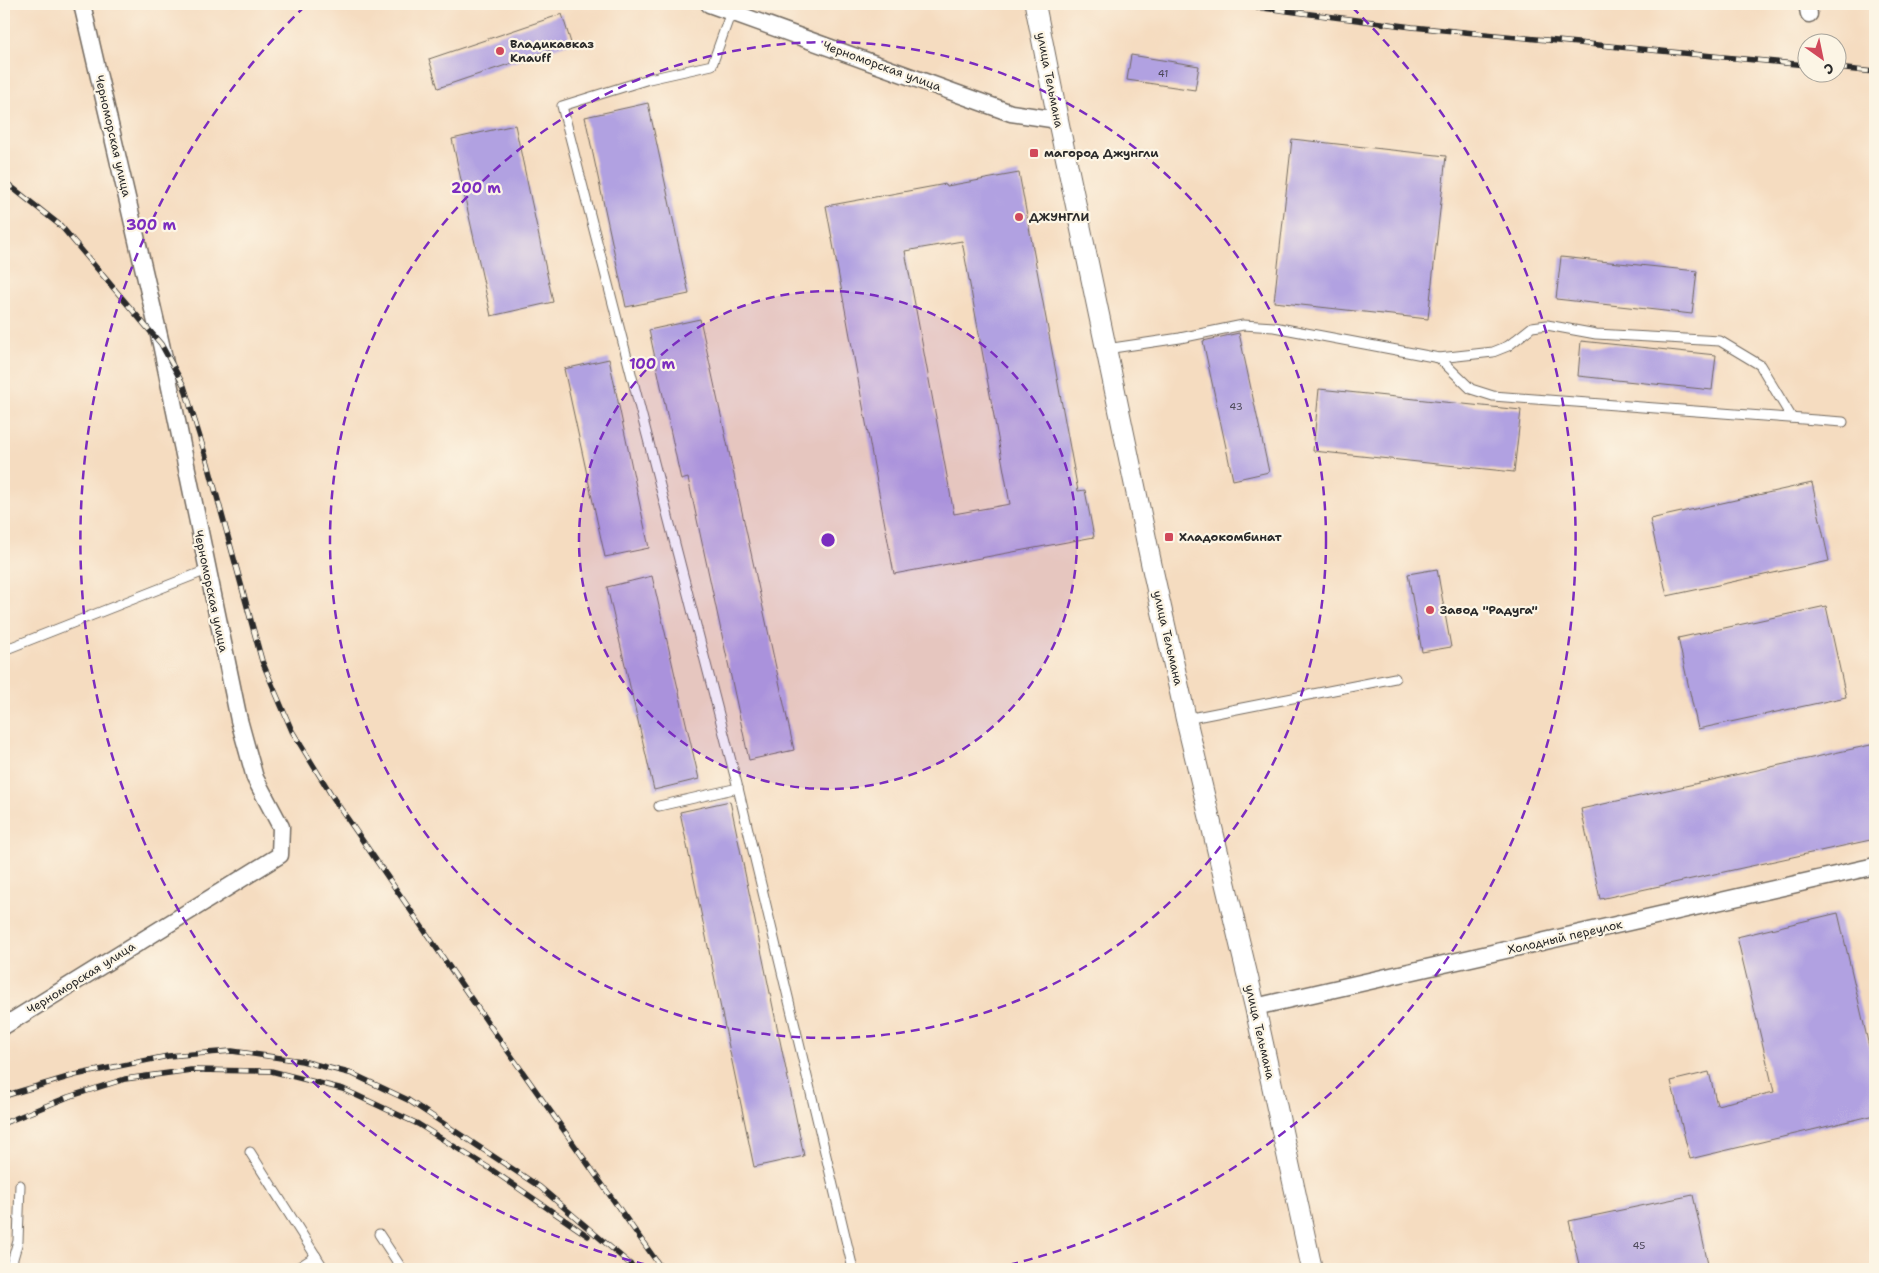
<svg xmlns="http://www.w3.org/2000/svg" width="1879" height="1273" font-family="'Shantell Sans',sans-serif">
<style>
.building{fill:#b1a1e1;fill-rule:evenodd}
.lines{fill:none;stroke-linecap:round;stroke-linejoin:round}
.service-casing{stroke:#72695f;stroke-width:11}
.minor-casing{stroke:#72695f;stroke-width:19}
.tertiary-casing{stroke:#72695f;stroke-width:22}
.service{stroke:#fff;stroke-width:9}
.minor{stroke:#fff;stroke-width:16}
.tertiary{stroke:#fff;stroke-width:20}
.rail-casing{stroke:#2b2b2b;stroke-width:5.5}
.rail{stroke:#fcf5e5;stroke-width:4;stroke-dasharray:11;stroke-linecap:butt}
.ring{fill:none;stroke:#7b2cbf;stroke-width:2.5;stroke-dasharray:9 6}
.poi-dot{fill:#d1495b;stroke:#fcf5e5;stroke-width:2}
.labels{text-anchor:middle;stroke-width:4.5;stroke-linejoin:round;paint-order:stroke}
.number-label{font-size:10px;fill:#4c4858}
.poi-label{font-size:12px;font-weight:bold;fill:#2b2b2b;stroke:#fcf5e5;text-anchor:start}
.street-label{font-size:12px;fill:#2b2b2b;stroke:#fcf5e5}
.centre{fill:#7b2cbf;stroke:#fcf5e5;stroke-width:2.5}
.ring-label{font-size:15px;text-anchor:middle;font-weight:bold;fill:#7b2cbf;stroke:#fcf5e5;stroke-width:4.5;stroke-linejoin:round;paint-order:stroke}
</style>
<rect width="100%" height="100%" fill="#fcf5e5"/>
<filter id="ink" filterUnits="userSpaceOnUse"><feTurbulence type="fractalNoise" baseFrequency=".02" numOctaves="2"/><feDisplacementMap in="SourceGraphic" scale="10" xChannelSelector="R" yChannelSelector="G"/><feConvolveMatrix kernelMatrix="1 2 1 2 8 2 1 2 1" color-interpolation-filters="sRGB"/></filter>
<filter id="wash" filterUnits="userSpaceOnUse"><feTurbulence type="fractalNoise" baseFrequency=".0096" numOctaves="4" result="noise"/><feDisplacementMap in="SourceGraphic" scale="20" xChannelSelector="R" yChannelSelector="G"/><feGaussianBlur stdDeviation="1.12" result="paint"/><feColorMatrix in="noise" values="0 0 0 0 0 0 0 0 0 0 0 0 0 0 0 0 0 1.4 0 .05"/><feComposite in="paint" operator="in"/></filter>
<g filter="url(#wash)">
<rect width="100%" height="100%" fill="#f5dcc0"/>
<g id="blocks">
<g class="building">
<path d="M562,14L571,43L438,88L429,59Z"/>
<path d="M1131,55L1199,66L1195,90L1127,80Z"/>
<path d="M648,103L689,294L626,307L585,117Z"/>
<path d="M515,125L553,302L491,316L452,139Z"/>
<path d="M1292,139L1446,156L1428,319L1274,302Z"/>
<path d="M1019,173L1078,491L1085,490L1094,537L894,574L826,206L946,184L947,186ZM962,241L1010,504L954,514L905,251Z"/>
<path d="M1561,257L1697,271L1692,314L1556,299Z"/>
<path d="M700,319L794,750L749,760L688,478L681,480L649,330Z"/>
<path d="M1239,333L1269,472L1233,480L1203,341Z"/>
<path d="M1581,341L1716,355L1712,390L1578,376Z"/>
<path d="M609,359L649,548L605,557L564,369Z"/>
<path d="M1319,389L1521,410L1514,472L1313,451Z"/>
<path d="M1812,483L1829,561L1667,596L1650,519Z"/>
<path d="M1437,569L1451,647L1422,652L1408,574Z"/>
<path d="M652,576L699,779L654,790L607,587Z"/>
<path d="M1826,606L1846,697L1698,729L1678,638Z"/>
<path d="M1875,744V839L1600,899L1581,809Z"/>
<path d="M730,801L804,1156L754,1167L680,812Z"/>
<path d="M1838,913L1875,1072V1115L1690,1159L1671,1081L1709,1072L1717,1105L1774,1092L1737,937Z"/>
<path d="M1693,1195L1709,1269H1580L1569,1221Z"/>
</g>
</g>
</g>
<g filter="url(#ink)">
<use href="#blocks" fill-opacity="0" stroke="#72695f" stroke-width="1"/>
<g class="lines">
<g class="service-casing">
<g id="service">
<path d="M1106,349L1180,338L1243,325L1274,327L1439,358L1471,389L1493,396L1843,422"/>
<path d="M1439,358L1493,352L1508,346L1532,327L1547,325L1596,334L1720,341L1760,365L1792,418"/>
<path d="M4,650L207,570"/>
<path d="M1186,719L1395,678"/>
<path d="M738,788L853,1269"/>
<path d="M659,806L738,788L562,106L649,79L712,65L731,12"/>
<path d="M250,1152L324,1269"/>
<path d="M379,1234L402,1269"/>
<path d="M10,1269L18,1241L20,1185"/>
<path d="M296,1269L316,1256"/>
</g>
</g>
<g class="minor-casing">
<g id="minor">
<path d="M709,4L1011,113L1058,120"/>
<path d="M1807,4L1809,14"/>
<path d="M1255,1007L1875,866"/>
<path d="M4,1026L280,855L281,827L255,778L239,720L161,344L82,4"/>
</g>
</g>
<g class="tertiary-casing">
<path id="tertiary" d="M1035,4L1058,120L1152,567L1186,719L1255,1007L1312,1269"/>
</g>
<use href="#service" class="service"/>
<use href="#minor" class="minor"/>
<use href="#tertiary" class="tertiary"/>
<g class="rail-casing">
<g id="rail">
<path d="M1232,4L1412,27L1806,65"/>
<path d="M1836,68L1875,72"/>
<path d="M4,181L61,226L161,344L184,386L207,460L262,661L292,731L334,799L488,1023L662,1269"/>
<path d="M4,1096L75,1075L168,1056L232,1051L302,1061L353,1074L408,1100L540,1187L636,1269"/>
<path d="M4,1123L68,1097L125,1079L191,1070L271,1071L343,1089L418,1124L489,1168L588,1236"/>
</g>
</g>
<use href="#rail" class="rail"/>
</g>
</g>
<circle cx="828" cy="540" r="249" fill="#7b2cbf" fill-opacity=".12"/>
<g class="ring">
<circle cx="828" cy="540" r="249"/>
<circle cx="828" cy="540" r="498"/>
<path d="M660 1268A747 747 0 0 1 304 7M1352 7A747 747 0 0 1 996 1268"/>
</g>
<g class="poi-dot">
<circle cx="500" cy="51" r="5"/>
<rect x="1029" y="148" width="10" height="10" rx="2.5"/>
<circle cx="1019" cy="217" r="5"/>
<rect x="1164" y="532" width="10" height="10" rx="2.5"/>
<circle cx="1430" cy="610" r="5"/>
</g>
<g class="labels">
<g class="number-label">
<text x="1163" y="77">41</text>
<text x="1236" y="410">43</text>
<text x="1639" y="1249">45</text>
</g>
<g class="poi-label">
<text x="510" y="48">Владикавказ<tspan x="510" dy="14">Knauff</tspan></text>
<text x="1044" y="157">магород Джунгли</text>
<text x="1029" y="221">ДЖУНГЛИ</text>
<text x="1179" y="541">Хладокомбинат</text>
<text x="1440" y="614">Завод "Радуга"</text>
</g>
<g class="street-label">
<text transform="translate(882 66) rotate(20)" y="4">Черноморская улица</text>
<text transform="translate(1050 80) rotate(79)" y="4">улица Тельмана</text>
<text transform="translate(113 136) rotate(77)" y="4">Черноморская улица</text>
<text transform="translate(211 591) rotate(78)" y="4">Черноморская улица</text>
<text transform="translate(1168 638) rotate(77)" y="4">улица Тельмана</text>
<text transform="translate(1565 937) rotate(-13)" y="4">Холодный переулок</text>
<text transform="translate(81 978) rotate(-32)" y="4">Черноморская улица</text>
<text transform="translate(1260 1032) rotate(77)" y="4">улица Тельмана</text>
</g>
</g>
<circle cx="828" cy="540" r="8" class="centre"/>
<g class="ring-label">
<text x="476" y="193">200 m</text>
<text x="151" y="230">300 m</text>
<text x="652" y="369">100 m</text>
</g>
<rect width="1879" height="1273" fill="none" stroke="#fcf5e5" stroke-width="20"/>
<g transform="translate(1822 58) rotate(147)"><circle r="24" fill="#fcf5e5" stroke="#a8a49b"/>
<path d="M0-4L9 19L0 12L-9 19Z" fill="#d1495b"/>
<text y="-8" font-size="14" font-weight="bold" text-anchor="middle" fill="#2b2b2b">С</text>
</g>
</svg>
